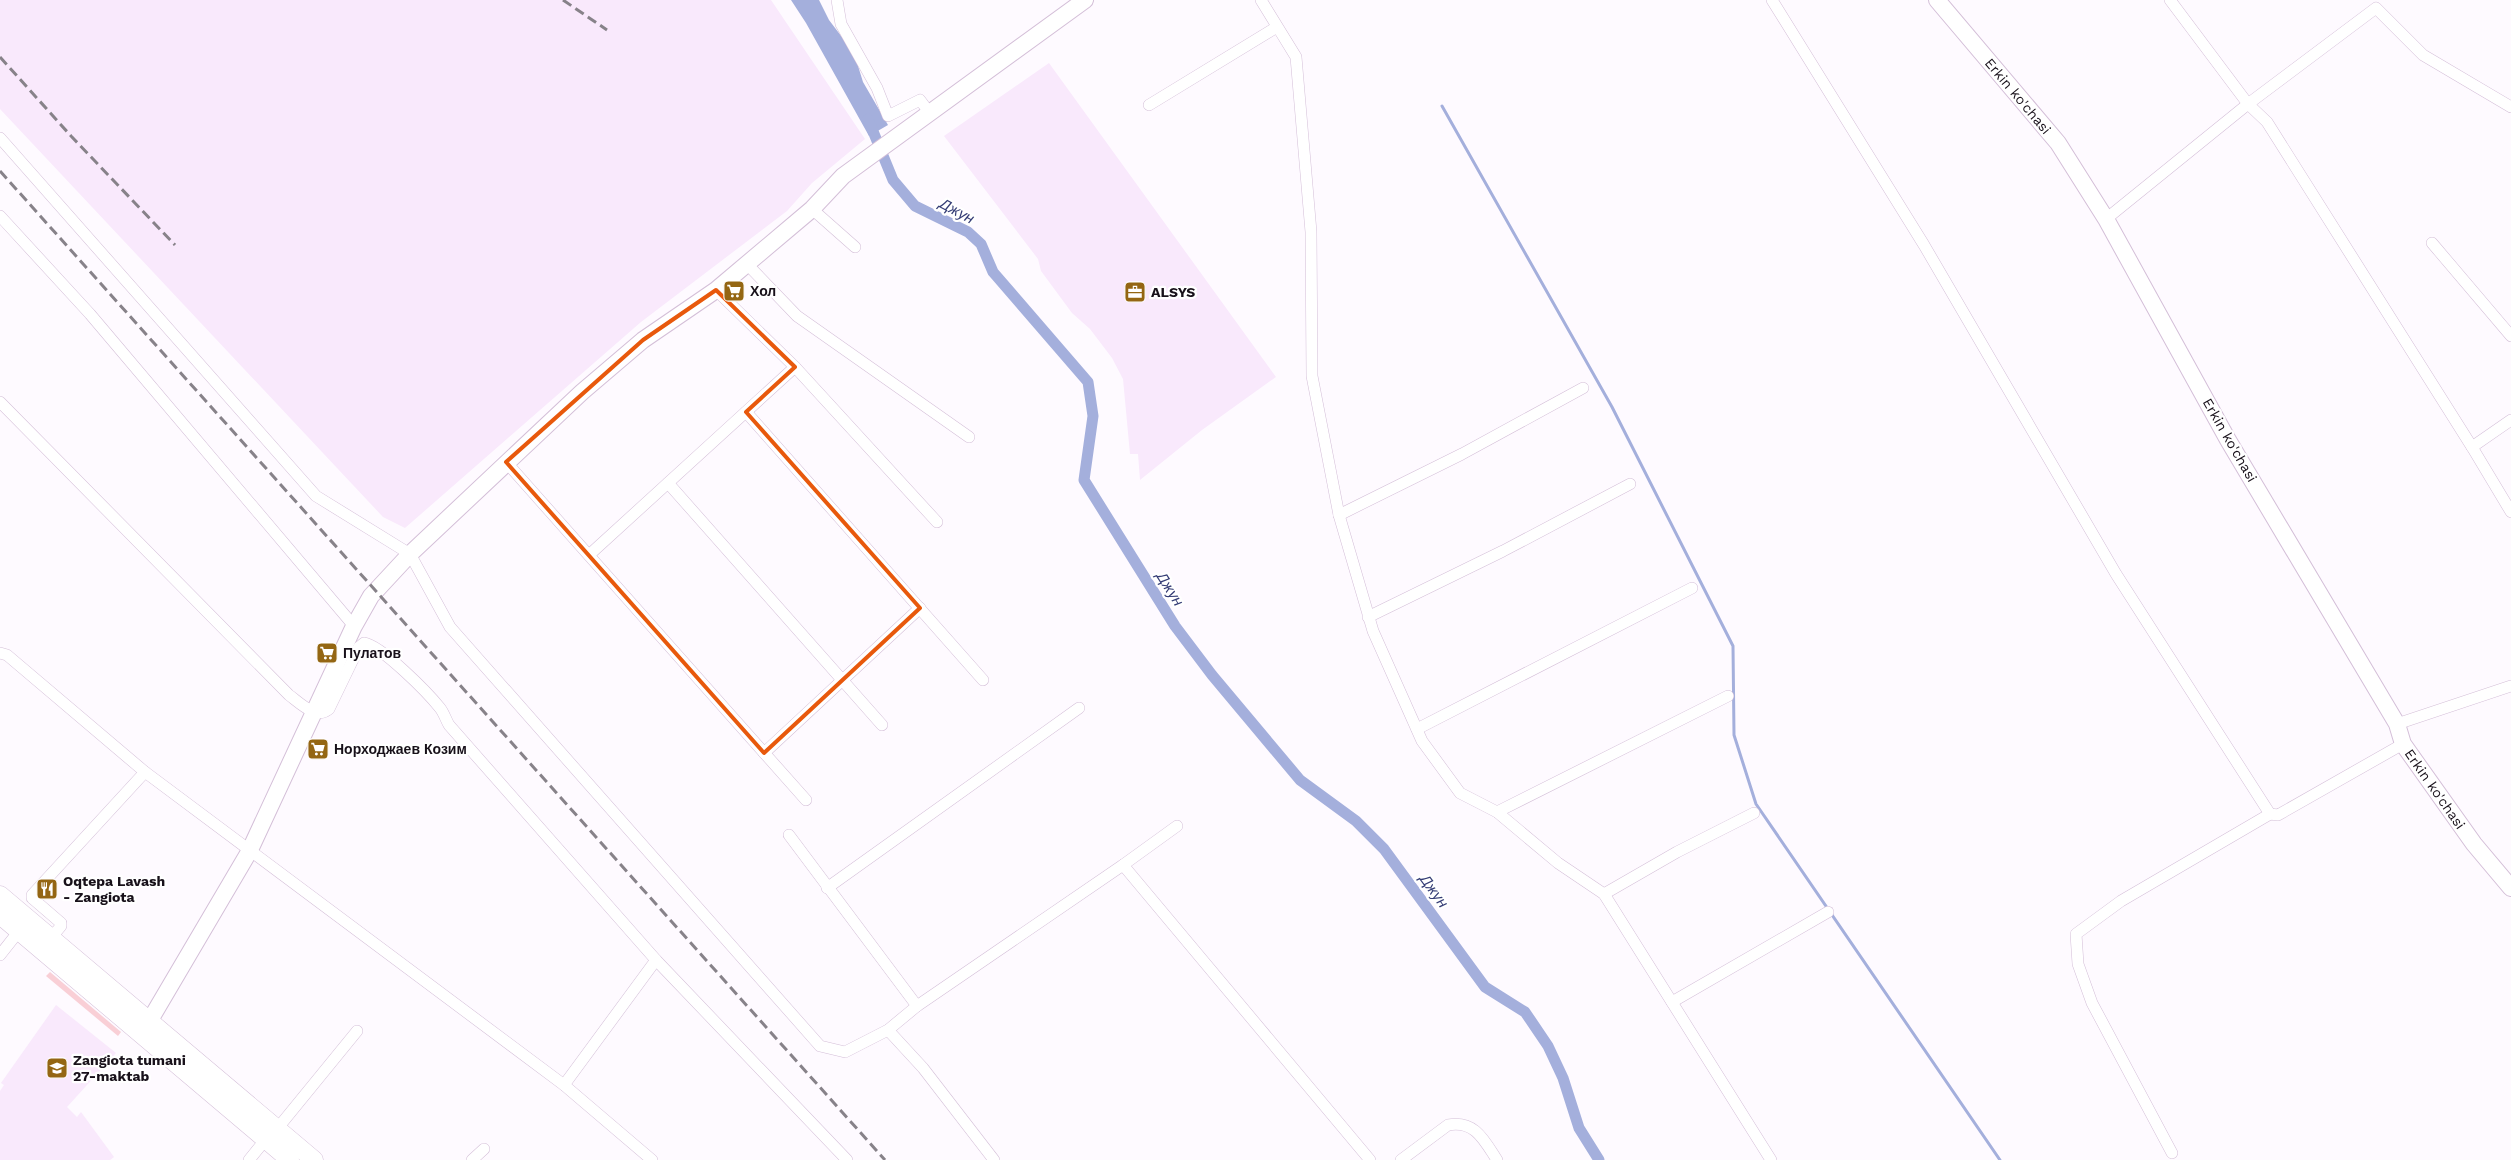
<svg xmlns="http://www.w3.org/2000/svg" width="2511" height="1160" font-family="'Work Sans',sans-serif">
<style>
.built{fill:#f9e9fc}
.green{fill:#f9cfd6}
.water{fill:#a4afdc}
.lines{fill:none;stroke-linecap:round;stroke-linejoin:round}
.stream{stroke:#a4afdc;stroke-width:3}
.canal{stroke:#a4afdc;stroke-width:11}
.street-casing{stroke:#d4bfd8;stroke-width:12}
.secondary-casing{stroke:#d4bfd8;stroke-width:18}
.primary-casing{stroke:#d4bfd8;stroke-width:19}
.street{stroke:#fff;stroke-width:11}
.secondary{stroke:#fff;stroke-width:16}
.primary{stroke:#fff;stroke-width:18}
.rail{stroke:#878289;stroke-width:3;stroke-dasharray:10 5;stroke-linecap:butt}
.marked{fill:none;stroke:#e8590c;stroke-width:4;stroke-linejoin:round}
.labels{text-anchor:middle;stroke-width:4.5;stroke-linejoin:round;paint-order:stroke}
.street-label{font-size:14px;fill:#18111a;stroke:#fff}
.poi-label{font-size:14px;font-weight:bold;fill:#18111a;stroke:#fff;text-anchor:start}
.water-label{font-size:15px;font-style:italic;fill:#343c75;stroke:#fff}
</style>
<rect width="100%" height="100%" fill="#fefaff"/>
<g class="built">
<path d="M0,0H771L865,139L812,183L787,211L641,322L405,528L383,517L0,109Z"/>
<path d="M1049,63L1276,377L1202,430L1140,480L1138,454H1130L1123,379L1112,358L1090,329L1072,313L1041,271L1038,259L944,136Z"/>
<path d="M56,1005L116,1053L67,1107L77,1117L81,1112L114,1157L110,1160H0V1091L4,1085L1,1083Z"/>
</g>
<path class="green" d="M50,972L121,1032L118,1036L46,976Z"/>
<path class="water" d="M791,0H819L829,20L854,53L863,82L888,125L869,136L806,23Z"/>
<g class="lines">
<path class="stream" d="M1442,106L1612,407L1733,646L1734,735L1756,804L2000,1160"/>
<path class="canal" d="M868,119L893,180L915,206L968,232L981,244L993,272L1088,382L1093,416L1084,480L1175,626L1212,675L1300,780L1356,821L1384,849L1485,987L1525,1012L1548,1046L1563,1078L1579,1128L1599,1160"/>
<g class="street-casing">
<g id="street">
<path d="M837,0L841,24L877,88L888,116L920,100L929,112"/>
<path d="M1261,0L1296,57L1311,232L1312,376L1339,515L1373,631L1422,741L1460,793L1497,812L1558,863L1604,894L1771,1160"/>
<path d="M1772,0L1924,245L2116,574L2270,814"/>
<path d="M2170,0L2248,104L2267,122L2472,447L2511,512"/>
<path d="M1149,105L1277,27"/>
<path d="M0,138L316,496L410,554L450,627L820,1046L845,1052L888,1030L917,1006L1123,865L1177,826"/>
<path d="M812,209L855,247"/>
<path d="M0,216L90,314L354,626"/>
<path d="M2106,219L2248,104L2376,8L2423,55L2511,107"/>
<path d="M2432,243L2511,336"/>
<path d="M746,263L797,316L969,437"/>
<path d="M716,290L795,367L937,522"/>
<path d="M0,402L289,695C300,703 316,720 329,709L359,647L364,643C382,646 428,693 440,708C444,713 446,720 449,725L656,960L847,1160"/>
<path d="M746,412L983,680"/>
<path d="M2472,447L2511,420"/>
<path d="M506,462L806,800"/>
<path d="M668,483L882,725"/>
<path d="M1339,515L1462,454L1583,388"/>
<path d="M589,555L795,367"/>
<path d="M1368,617L1503,551L1630,484"/>
<path d="M0,653L7,655L145,772L564,1085L652,1160"/>
<path d="M2397,724L2511,686"/>
<path d="M1417,729L1692,588"/>
<path d="M764,753L920,608"/>
<path d="M1497,812L1728,696"/>
<path d="M789,835L917,1006"/>
<path d="M1123,865L1370,1160"/>
<path d="M827,888L1079,708"/>
<path d="M1604,894L1677,852L1754,813"/>
<path d="M51,938L61,926V923L32,898V895L145,772"/>
<path d="M0,955L19,931"/>
<path d="M1672,1002L1828,912"/>
<path d="M888,1030L923,1068L994,1160"/>
<path d="M564,1085L656,960"/>
<path d="M277,1129L357,1031"/>
<path d="M2172,1153L2092,1003L2078,964L2076,934L2121,901L2270,814L2278,815L2403,744"/>
<path d="M249,1160L266,1139"/>
<path d="M472,1160L484,1149"/>
<path d="M1401,1160L1448,1125C1475,1120 1484,1140 1497,1160"/>
</g>
</g>
<g class="secondary-casing">
<g id="secondary">
<path d="M1937,0L2058,143L2106,219L2228,440L2397,724L2403,744L2474,844L2511,888"/>
<path d="M143,1032L249,852L354,626L371,596L410,554L582,392L643,340L716,290L812,209L843,176L1085,0"/>
</g>
</g>
<g class="primary-casing">
<g id="primary">
<path d="M0,895L314,1160"/>
<path d="M0,915L290,1160"/>
</g>
</g>
<use href="#street" class="street"/>
<use href="#secondary" class="secondary"/>
<use href="#primary" class="primary"/>
<g class="rail">
<path d="M563,0L607,30"/>
<path d="M0,57L71,136L175,245"/>
<path d="M0,171L885,1160"/>
</g>
</g>
<path class="marked" d="M716,290L795,367L746,412L920,608L764,753L506,462L643,340Z"/>
<defs>
<g id="supermarket-square" transform="scale(1.125)"><rect x="-9" y="-9" width="18" height="18" rx="4" fill="#946613" stroke="#fff"/><path d="M-6-5.5h2.5l.6 2H6L4.5 2H-2.5L-4.4-4H-6ZM-1.5 3.2a1.3 1.3 0 1 0 .1 0ZM3 3.2a1.3 1.3 0 1 0 .1 0Z" fill="#fff"/></g>
<g id="office-square" transform="scale(1.125)"><rect x="-9" y="-9" width="18" height="18" rx="4" fill="#946613" stroke="#fff"/><path d="M-6-3h4V-5.5h4V-3h4V5H-6ZM-1-4.5V-3h2v-1.5ZM-6 0V1H6V0Z" fill="#fff"/></g>
<g id="restaurant-square" transform="scale(1.125)"><rect x="-9" y="-9" width="18" height="18" rx="4" fill="#946613" stroke="#fff"/><path d="M-5-6h1v4h1v-4h1v4h1v-4h1v5L-1.5 .5V6h-2V.5L-5-1ZM5-6V6H3V1.5H1.5Q1.5-4 5-6Z" fill="#fff"/></g>
<g id="school-square" transform="scale(1.125)"><rect x="-9" y="-9" width="18" height="18" rx="4" fill="#946613" stroke="#fff"/><path d="M0-5L7-2L0 1L-7-2ZM-4 1L0 2.5L4 1V4Q0 6-4 4Z" fill="#fff"/></g>
</defs>
<g fill-rule="evenodd">
<use href="#supermarket-square" x="734" y="291"/>
<use href="#office-square" x="1135" y="292"/>
<use href="#supermarket-square" x="327" y="653"/>
<use href="#supermarket-square" x="318" y="749"/>
<use href="#restaurant-square" x="47" y="889"/>
<use href="#school-square" x="57" y="1068"/>
</g>
<g class="labels">
<g class="street-label">
<text transform="translate(2018 96) rotate(50)" y="5">Erkin ko'chasi</text>
<text transform="translate(2230 440) rotate(60)" y="5">Erkin ko'chasi</text>
<text transform="translate(2435 789) rotate(55)" y="5">Erkin ko'chasi</text>
</g>
<g class="poi-label">
<text x="750" y="296">Хол</text>
<text x="1151" y="297">ALSYS</text>
<text x="343" y="658">Пулатов</text>
<text x="334" y="754">Норходжаев Козим</text>
<text x="63" y="886">Oqtepa Lavash<tspan x="63" dy="16">- Zangiota</tspan></text>
<text x="73" y="1065">Zangiota tumani<tspan x="73" dy="16">27-maktab</tspan></text>
</g>
<g class="water-label">
<text transform="translate(957 211) rotate(28)" y="5">Джун</text>
<text transform="translate(1170 589) rotate(58)" y="5">Джун</text>
<text transform="translate(1434 891) rotate(54)" y="5">Джун</text>
</g>
</g>
</svg>
